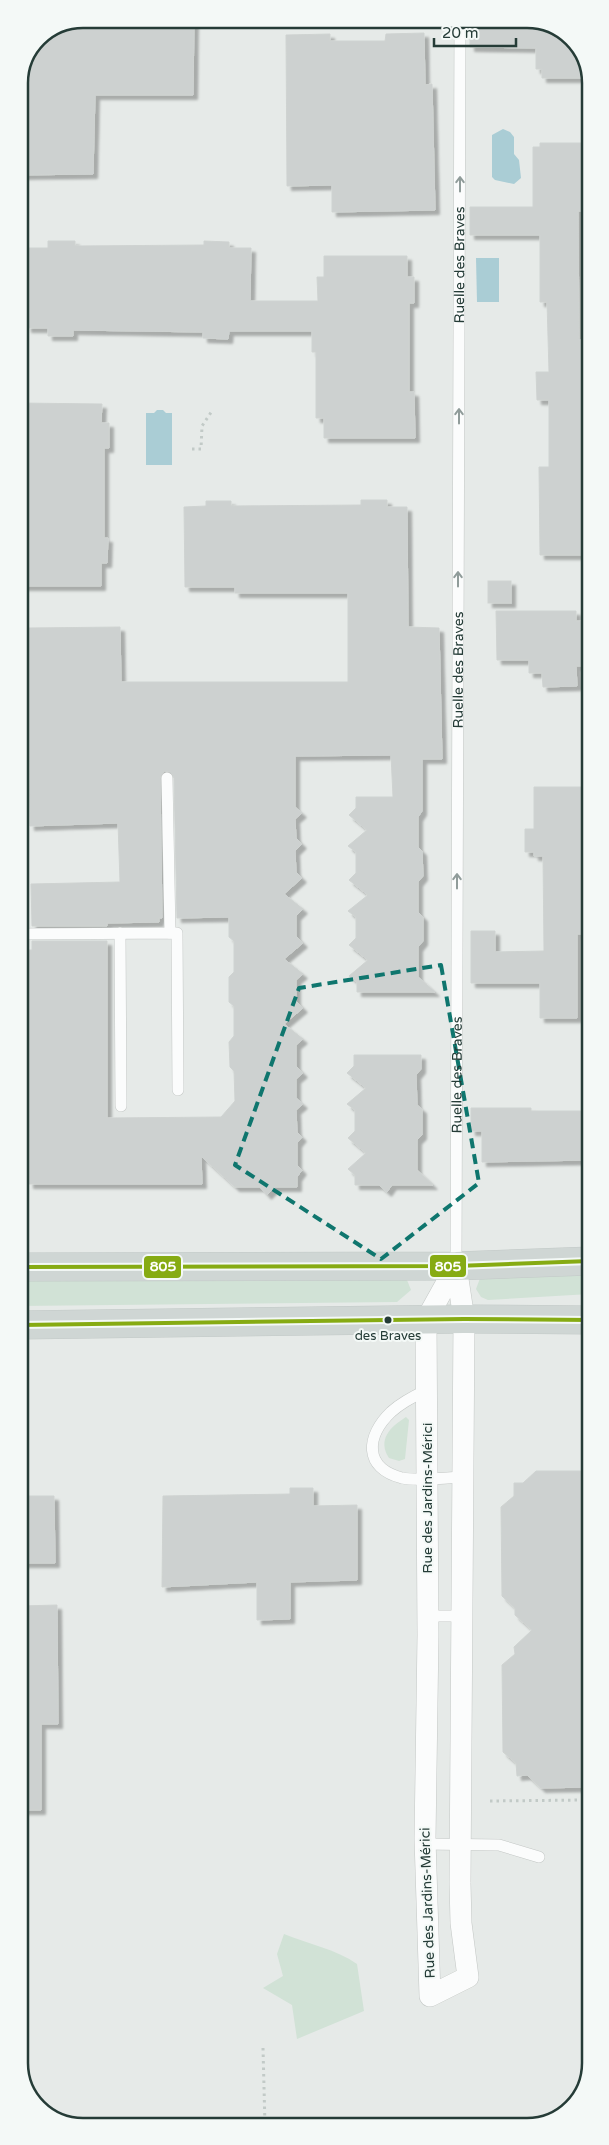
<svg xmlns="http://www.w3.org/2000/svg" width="609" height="2145" font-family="'Varela Round',sans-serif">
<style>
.green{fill:#d1e2d6}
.water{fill:#aacdd5}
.building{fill:#cdd1d0;stroke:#cfd3d1;filter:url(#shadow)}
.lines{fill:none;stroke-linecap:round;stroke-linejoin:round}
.lane-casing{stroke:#c3c7c5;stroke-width:12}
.street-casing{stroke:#c3c7c5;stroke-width:22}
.primary-casing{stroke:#c2c9c7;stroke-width:29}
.path{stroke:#c2cac7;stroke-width:3;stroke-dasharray:2.5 4;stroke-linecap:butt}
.lane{stroke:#fbfcfc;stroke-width:11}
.street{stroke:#fbfcfc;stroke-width:21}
.primary{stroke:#cfd6d4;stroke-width:28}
.bus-1-casing{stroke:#f4f9f7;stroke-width:8}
.bus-1{stroke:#86ab13;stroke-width:4}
.oneway{stroke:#909c9a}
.marked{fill:none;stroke:#0f766e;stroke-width:4;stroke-dasharray:10 6;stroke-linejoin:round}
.bus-dot{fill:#253c37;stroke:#f4f9f7;stroke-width:2}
.labels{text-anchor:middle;stroke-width:4;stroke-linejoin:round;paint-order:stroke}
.bus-label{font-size:13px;fill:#253c37;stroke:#f4f9f7}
.street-label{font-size:14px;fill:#253c37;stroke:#f4f9f7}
.rim{fill:none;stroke:#253c37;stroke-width:2.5}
.line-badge{stroke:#f4f9f7;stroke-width:2}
.badge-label{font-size:14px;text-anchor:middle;font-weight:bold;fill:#fff}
</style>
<defs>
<filter id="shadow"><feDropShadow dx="4.5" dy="4.5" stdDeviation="1" flood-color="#0004"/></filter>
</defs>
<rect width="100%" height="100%" fill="#e6eae8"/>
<g class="green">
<path d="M590,1267V1294L488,1300L481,1297L476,1289L482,1273Z"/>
<path d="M20,1275H405L411,1290L397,1302L20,1306Z"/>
<path d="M406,1417L409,1420L405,1459L399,1461L389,1458C377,1440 390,1427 406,1417Z"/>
<path d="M284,1934C308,1944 336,1949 357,1964L364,2011L297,2039L292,2005L263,1988L283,1976L277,1954Z"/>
</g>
<g class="water">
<path d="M503,129L510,132L514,137V154L519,160L521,178L514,184L495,180L492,177V135Z"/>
<path d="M476,258H499V302H477Z"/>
<path d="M157,410H163L166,413H172V465H146V413H154Z"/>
</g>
<g class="building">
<path d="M83,19H194L193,95H95L93,174L19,175V83L38,37Z"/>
<path d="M470,19H534L569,35L589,70V78H542V69H536V48L470,47Z"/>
<path d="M424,33L425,85L432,84L435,210L332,212V185L287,186L286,35L330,34V41H385L386,34Z"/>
<path d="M540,143H589V211H578L579,340H589V555H540L539,467H549V400H537L536,372H549L547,302H540V235H470V207H533V147H540Z"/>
<path d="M48,241H75V246L204,245V241L229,242V248H251L250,301H318L317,277H324V256H407V277H414V303H409V392H414L415,438H324V418H316V352H312V331H229L228,339L203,338V332L73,330V336H48V328H27L26,248H48Z"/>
<path d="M20,403L102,404L101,423H109V448H104V538H108L107,563H101V586H19V511L25,510V448H19Z"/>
<path d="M361,500H387V507H407L408,627L439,628L442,759H422V811L418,817V847L422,851L423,876L418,882V912L423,917V941L418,947V977L435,992H357V982L349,976L368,960L349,945L356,938V917L348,911L368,895L349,880L356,873V852L348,846L367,830L349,815L356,808V797H393L391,755L295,756V807L302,813L295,819L296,838L302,844L295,851L296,872L302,878L284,894L303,909L296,916V936L303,943L284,959L303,974L296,980V1001L303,1008L284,1024L303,1039L296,1045V1066L303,1073L296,1079V1098L303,1104L296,1110L297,1132L302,1137L297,1143V1165L302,1170L297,1177V1187H275L267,1195L260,1187H235L201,1156L202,1184H29L28,950H32V941H107V1118L221,1117L235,1101L234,1071L230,1067L229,1042L234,1036V1006L229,1002V977L234,972V941L229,937V917L177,918L174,778L171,772L164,771L160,778L162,918H159V922L107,923V926H32L31,884L120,882L118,823L30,826L27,628L120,627L121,682H348V593H235V587H185L184,507L206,506V501H231V506L361,505Z"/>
<rect x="488" y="581" width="23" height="22"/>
<path d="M496,611H576V621H584V666H576L577,686L543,687L542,673H529V660H497Z"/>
<path d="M534,787H589L590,934H577V1018H540V983H471V931H495V952L544,951L543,856H534V852H525V829H534Z"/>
<path d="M354,1055H421V1069L416,1075L417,1105L422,1109V1135L417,1140V1170L433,1185H392L387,1192L379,1185H355V1175L348,1169L366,1153L348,1138L355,1131V1110L347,1104L366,1088L347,1073L354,1066Z"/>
<path d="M471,1108H531V1111H590V1160L482,1162V1131H471Z"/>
<path d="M536,1471H590V1787L541,1788L527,1775L517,1776L516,1763L503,1752L502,1665L515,1654L514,1647L532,1630L515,1615V1608L502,1596L501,1507L514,1496V1483H523Z"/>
<path d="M290,1488H313V1506L357,1505V1580L290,1582V1619L257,1620V1582L162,1587L163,1496L290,1494Z"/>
<path d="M20,1496H54L55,1563H20Z"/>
<path d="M57,1605L58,1724H41V1810H20V1606Z"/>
</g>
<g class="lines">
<g class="lane-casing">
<g id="lane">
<path d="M167,778L170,933"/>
<path d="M120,933L121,1106"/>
<path d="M19,934L177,933L178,1090"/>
<path id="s1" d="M456,1266L460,19"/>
<path d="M427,1390C414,1396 402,1402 391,1412C366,1436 363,1468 402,1478C416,1481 447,1478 463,1477"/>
<path d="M428,1616H462"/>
<path d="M425,1844L499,1845L539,1857"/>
</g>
</g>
<g class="street-casing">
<path id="street" d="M456,1266L464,1319L460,1883L461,1923L468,1977L430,1996L425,1839L428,1635L426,1320Z"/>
</g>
<g class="primary-casing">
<g id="primary">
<path d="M20,1267L456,1266L590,1261"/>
<path d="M20,1325L464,1319L590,1320"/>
</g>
</g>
<g class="path">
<path d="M192,449H201L202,426L212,411"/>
<path d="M490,1801L585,1800V1792H590"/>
<path d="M263,2048L265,2126"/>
</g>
<use href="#lane" class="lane"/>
<use href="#street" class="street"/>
<use href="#primary" class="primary"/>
<g class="bus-1-casing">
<g id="bus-1">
<path d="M20,1267L456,1266L590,1261"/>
<path d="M20,1325L464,1319L590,1320"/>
</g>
</g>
<use href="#bus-1" class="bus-1"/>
</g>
<defs><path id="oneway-shaft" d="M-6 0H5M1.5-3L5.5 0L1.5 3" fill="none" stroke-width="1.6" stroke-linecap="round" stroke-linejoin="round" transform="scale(1.25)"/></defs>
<g class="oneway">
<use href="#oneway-shaft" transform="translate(460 184) rotate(-90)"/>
<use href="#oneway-shaft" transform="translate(459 416) rotate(-90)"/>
<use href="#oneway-shaft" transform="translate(458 579) rotate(-90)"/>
<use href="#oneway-shaft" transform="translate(457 881) rotate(-90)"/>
</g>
<path class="marked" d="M441,965L479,1183L381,1259L235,1165L299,988Z"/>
<circle class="bus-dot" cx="388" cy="1320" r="4.5"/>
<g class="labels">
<g class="bus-label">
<text x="388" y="1340">des Braves</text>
</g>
<g class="street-label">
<text dy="5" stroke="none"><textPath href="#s1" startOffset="1001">Ruelle des Braves</textPath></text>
<text dy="5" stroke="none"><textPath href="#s1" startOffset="596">Ruelle des Braves</textPath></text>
<text dy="5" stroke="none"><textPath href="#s1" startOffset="191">Ruelle des Braves</textPath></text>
<text transform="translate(427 1498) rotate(-90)" y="5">Rue des Jardins-Mérici</text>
<text transform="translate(427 1903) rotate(-92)" y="5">Rue des Jardins-Mérici</text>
</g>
</g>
<path d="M0 0H609V2145H0ZM83 28H527A55 55 0 0 1 582 83V2063A55 55 0 0 1 527 2118H83A55 55 0 0 1 28 2063V83A55 55 0 0 1 83 28Z" fill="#f4f9f7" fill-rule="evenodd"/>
<path class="rim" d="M83 28H527A55 55 0 0 1 582 83V2063A55 55 0 0 1 527 2118H83A55 55 0 0 1 28 2063V83A55 55 0 0 1 83 28Z"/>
<g class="line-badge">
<rect x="429" y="1254" width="38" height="24" rx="5" fill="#86ab13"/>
<rect x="143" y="1255" width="39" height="24" rx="5" fill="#86ab13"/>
</g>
<g class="badge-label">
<text x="448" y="1271">805</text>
<text x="163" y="1271">805</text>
</g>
<path d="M434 38v8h82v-8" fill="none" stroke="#253c37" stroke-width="2.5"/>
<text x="442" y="38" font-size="15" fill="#253c37" stroke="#f4f9f7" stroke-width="4" paint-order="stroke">20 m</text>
</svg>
